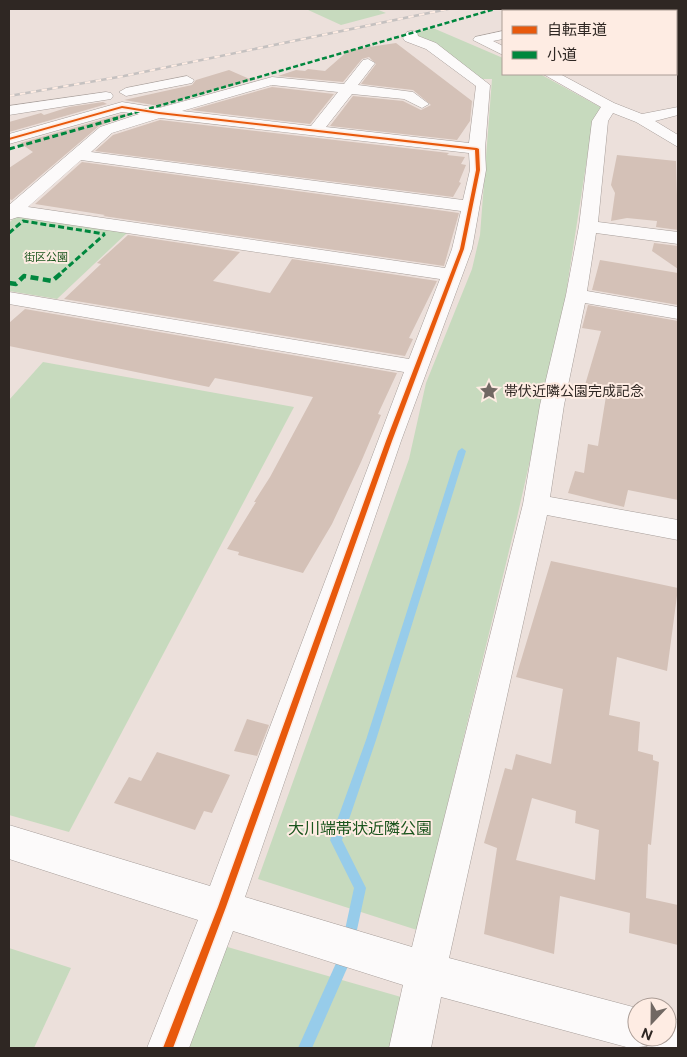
<svg xmlns="http://www.w3.org/2000/svg" width="687" height="1057" font-family="'Public Sans','Noto Sans JP',sans-serif">
<style>
.green{fill:#c7dabe}
.lines{fill:none;stroke-linecap:round;stroke-linejoin:round}
.stream{fill:#97ccea;fill-rule:evenodd}
.building{fill:#d4c1b7;fill-rule:evenodd}
.minor-casing{stroke:#a79e9a;stroke-width:1}
.minor{fill:#fcfafa;fill-rule:evenodd}
.rail-casing{stroke:#c5c1c0;stroke-width:2.5}
.rail{stroke:#feece3;stroke-width:2;stroke-dasharray:5.5;stroke-linecap:butt}
.quiet-far2{stroke:#00873e;stroke-width:2.5;stroke-dasharray:5 2.5;stroke-linecap:butt}
.quiet-far1{stroke:#00873e;stroke-width:3;stroke-dasharray:6 3;stroke-linecap:butt}
.quiet{stroke:#00873e;stroke-width:4.5;stroke-dasharray:8 4.5;stroke-linecap:butt}
.cycleway-casing{stroke:#feece3;stroke-width:3}
.cycleway{fill:#e8590c;fill-rule:evenodd}
.labels{text-anchor:middle;stroke-width:4;stroke-linejoin:round;paint-order:stroke}
.far-park-label{font-size:11px;fill:#1b551e;stroke:#feece3}
.poi-label{font-size:14px;fill:#2f2723;stroke:#feece3;text-anchor:start}
.near-park-label{font-size:16px;fill:#1b551e;stroke:#feece3}
</style>
<rect width="100%" height="100%" fill="#ece0db"/>
<g class="green">
<path d="M306,9H376L386,13L341,25Z"/>
<path d="M433,28L503,58V74H540L602,108L593,120L562,319L516,522L417,930L258,879L409,459L426,383L472,269L480,235L492,79H480L413,33Z"/>
<path d="M26,215L128,232L57,299L9,291V223L15,217Z"/>
<path d="M43,362L294,407L69,832L9,815V400Z"/>
<path d="M224,946L408,999L398,1048H187Z"/>
<path d="M9,948L71,968L34,1048H9Z"/>
</g>
<g class="lines">
<g class="stream">
<path d="M462,448L466,451L376,740L342,840L366,888L355,939L353,943L349,945L345,943L343,939L354,888L330,840L366,740L458,451Z"/>
<path d="M346,951L351,952L352,957L312,1048H298L341,952Z"/>
</g>
</g>
<g class="building">
<path d="M396,43L472,101L470,121L457,140L330,126L353,96L403,101L421,110L431,105L413,90L361,84L376,64L369,57L362,59L343,82L278,76L296,70L305,71L308,69L325,71L349,50Z"/>
<path d="M229,70L252,80L159,106L124,100L192,85L196,80Z"/>
<path d="M272,87L334,94L310,124L191,110Z"/>
<path d="M103,102L107,104L9,132V122L41,113L44,115L69,107Z"/>
<path d="M122,114L130,115L99,126L12,200L9,199V168L33,152L20,143Z"/>
<path d="M160,120L449,153L447,155L465,157L461,164L466,165L459,182L461,183L453,197L95,151L113,135Z"/>
<path d="M617,155L676,161L678,230L656,227L657,221L627,218L611,221L615,193L611,185Z"/>
<path d="M82,162L445,211L459,213L444,266L103,216L105,215L35,204Z"/>
<path d="M128,235L240,252L213,281L270,293L292,259L437,281L409,338L413,339L405,356L64,299L101,264L97,263Z"/>
<path d="M654,243L678,246V269L652,251Z"/>
<path d="M600,260L678,273V305L592,290Z"/>
<path d="M588,305L678,321V500L628,490L624,507L568,493L575,471L584,473L588,444L598,446L607,390L585,385L601,331L582,328Z"/>
<path d="M25,309L397,373L378,414L381,415L361,462L332,524L303,573L238,555L239,552L227,549L256,502H254L270,477L313,397L215,378L209,387L9,346V323Z"/>
<path d="M551,561L678,588L667,671L617,657L609,715L640,722L638,751L653,755V760L659,762L651,845L648,844L646,898L678,905V945L629,933L630,913L560,896L554,954L484,934L497,848L484,843L505,768L512,770L516,754L551,764L563,689L516,677ZM532,798L576,811L575,823L599,830L595,880L516,860Z"/>
<path d="M247,719L269,725L257,756L234,751Z"/>
<path d="M157,752L230,775L212,813L204,811L195,830L114,803L129,777L141,781Z"/>
</g>
<g class="lines">
<g class="minor-casing">
<g id="minor">
<path d="M591,9H610L609,11H590Z"/>
<path d="M412,31L417,32L418,36L436,43L490,85L485,149L486,170L472,249L401,441L245,897L412,947L523,504L540,405L566,295L579,226L592,121L601,107L543,74H560L614,103L642,114L678,107V115L655,121L678,135V147L636,122L613,113L608,121L598,222L678,232V244L596,233L587,291L678,307V319L585,303L564,405L550,497L678,520V540L547,515L449,958L637,1008V1037H667V1016L678,1020V1048H648L647,1046L630,1048L441,997L431,1048H389L403,985L233,931L189,1048H147L198,920L9,859V825L210,886L404,372L9,304V292L409,359L440,279L18,217L9,220V205L100,127L139,114L122,112L9,144V134L122,102L159,108L272,77L344,84L363,60L368,59L375,63L358,85L413,92L429,104L422,108L404,99L352,94L326,127L469,143L476,86L426,49L405,41L403,38L407,32ZM272,85L338,92L311,126L182,111ZM160,118L469,153L470,170L463,200L91,152L112,133ZM81,160L461,211L452,249L445,268L28,207Z"/>
<path d="M503,31V39L493,41L503,46V55L473,40L475,37Z"/>
<path d="M678,46V54L676,55V47Z"/>
<path d="M187,76L194,80L192,83L126,96L119,92L126,88Z"/>
<path d="M106,92L111,93L113,96L111,99L9,115V106Z"/>
</g>
</g>
<use href="#minor" class="minor"/>
<g class="rail-casing">
<path id="rail" d="M9,96L124,76L448,9"/>
</g>
<use href="#rail" class="rail"/>
<path class="quiet-far2" d="M113,119L495,9"/>
<g class="quiet-far1">
<path d="M9,149L118,118"/>
<path d="M9,233L23,221L105,234"/>
<path d="M62,272L105,234"/>
</g>
<path class="quiet" d="M9,283L16,284L24,276L52,281L64,271"/>
<g class="cycleway-casing">
<path id="cycleway" d="M122,106L159,112L477,148L479,149L480,170L464,249L392,441L226,907L173,1048H163L218,907L386,441L460,249L476,170L475,150L159,114L122,108L9,140V138Z"/>
</g>
<use href="#cycleway" class="cycleway"/>
</g>
<defs>
<g id="sight-bare" transform="scale(1.5)"><path d="M0-6L1.8-2.2L6-1.7L2.9 1.2L3.7 5.4L0 3.3L-3.7 5.4L-2.9 1.2L-6-1.7L-1.8-2.2Z" fill="#716863" stroke="#feece3" stroke-width="2.5" paint-order="stroke"/></g>
</defs>
<g fill-rule="evenodd">
<use href="#sight-bare" x="489" y="391"/>
</g>
<g class="labels">
<g class="far-park-label">
<text x="46" y="261">街区公園</text>
</g>
<g class="poi-label">
<text x="504" y="396">帯伏近隣公園完成記念</text>
</g>
<g class="near-park-label">
<text x="360" y="834">大川端帯状近隣公園</text>
</g>
</g>
<rect width="687" height="1057" fill="none" stroke="#2f2723" stroke-width="20"/>
<rect x="502" y="10" width="175" height="65" fill="#feece3" stroke="#ab9d96"/>
<rect x="512" y="26" width="25" height="8" fill="#e8590c" stroke="#ab9d96"/>
<text x="547" y="35" font-size="15" fill="#2f2723">自転車道</text>
<rect x="512" y="51" width="25" height="8" fill="#00873e" stroke="#ab9d96"/>
<text x="547" y="60" font-size="15" fill="#2f2723">小道</text>
<g transform="translate(652 1022) rotate(202)"><circle r="24" fill="#feece3" stroke="#ab9d96"/>
<path d="M0-4L9 19L0 12L-9 19Z" fill="#716863"/>
<text y="-8" font-size="14" font-weight="bold" text-anchor="middle" fill="#2f2723">N</text>
</g>
</svg>
